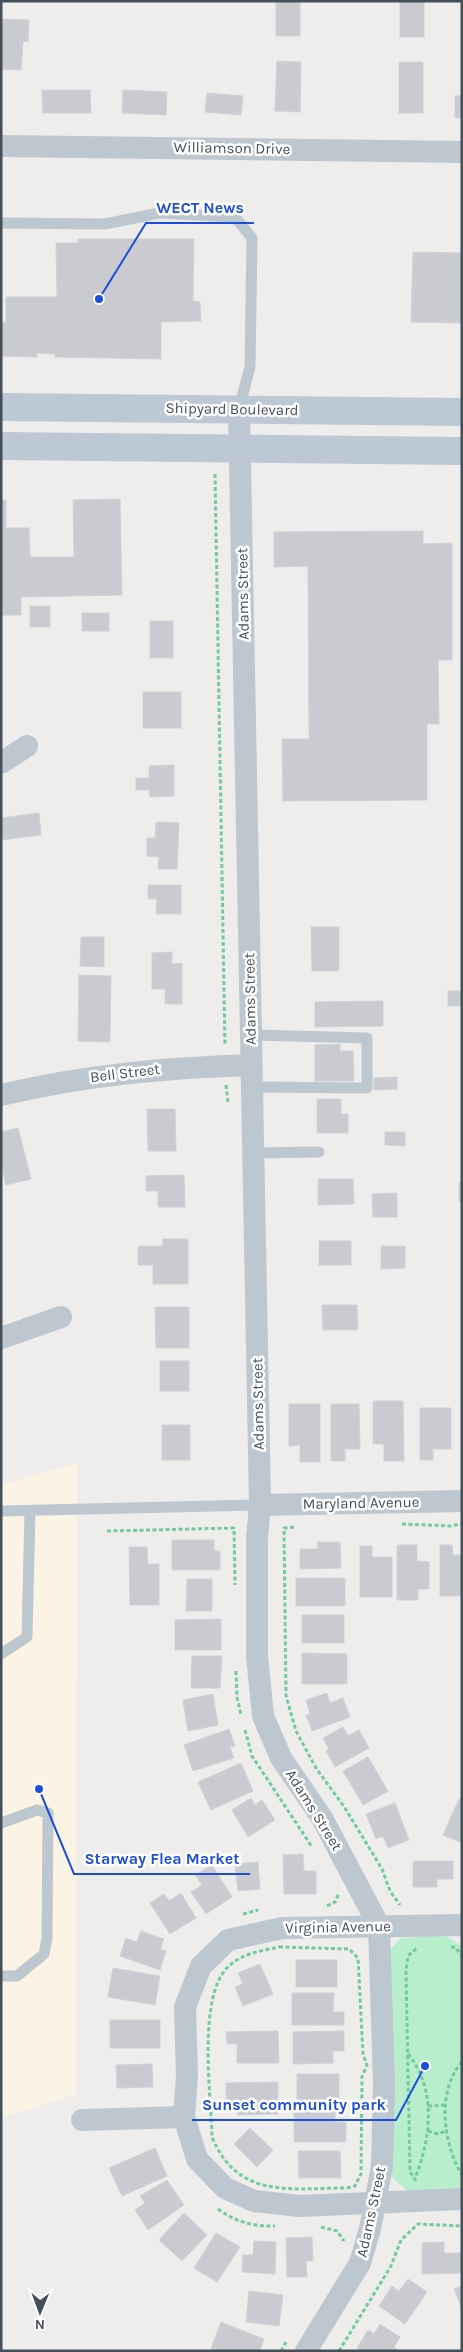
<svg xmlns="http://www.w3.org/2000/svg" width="463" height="2352" font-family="Karla,sans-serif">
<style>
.commercial{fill:#fbf4e4}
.green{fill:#b9eecd}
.building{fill:#c9cbd1;stroke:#d0d2d8}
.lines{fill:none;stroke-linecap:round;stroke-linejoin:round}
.path{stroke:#72cb9e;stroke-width:3;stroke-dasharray:4 2.5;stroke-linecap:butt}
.service{stroke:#bdc7cf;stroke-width:11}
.minor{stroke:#bdc7cf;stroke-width:22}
.secondary{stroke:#bcc8d3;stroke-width:28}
.labels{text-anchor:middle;stroke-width:5;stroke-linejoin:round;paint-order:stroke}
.street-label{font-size:15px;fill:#454f59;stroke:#fff}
.leader{fill:none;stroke:#1d4ed8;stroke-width:2}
.callout-dot{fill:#1d4ed8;stroke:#fff;stroke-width:2}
.callout-label{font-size:16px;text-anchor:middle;font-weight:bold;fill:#1d4ed8;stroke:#fff;stroke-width:5;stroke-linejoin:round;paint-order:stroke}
</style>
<rect width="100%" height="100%" fill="#efecec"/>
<path class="commercial" d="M77,1463L76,2094L1,2118V1485Z"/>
<path class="green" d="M444,1935L462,1946V2196L413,2197L392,2177L384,1956L401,1938Z"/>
<g class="building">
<rect x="276" y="1" width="24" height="35"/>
<rect x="400" y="1" width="24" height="36"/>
<path d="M1,19L29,20L28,42L23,41L21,70L1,69Z"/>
<path d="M277,61L301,62L300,112L275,111Z"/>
<rect x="399" y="62" width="24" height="51"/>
<path d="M42,90H90L91,113H43Z"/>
<path d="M123,90L167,92L166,115L122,113Z"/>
<path d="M207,93L243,96L241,115L205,112Z"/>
<rect x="455" y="96" width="7" height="22"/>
<path d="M78,239H194L193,301L200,302L201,321L161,322V359L55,357V354L37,353V357L1,356V323L6,322V297H57L56,243H78Z"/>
<path d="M413,252L462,253V323L411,322Z"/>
<path d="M120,499L122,595L21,597V615H1V500H6V528H29L30,557H74L73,500Z"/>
<path d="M423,531V544L452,543V660H438L439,724H427V800L283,801L282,739H309L308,566L274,567V532Z"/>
<rect x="30" y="606" width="20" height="21"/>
<rect x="82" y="613" width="27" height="18"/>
<rect x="150" y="621" width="23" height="37"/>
<rect x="143" y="692" width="38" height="36"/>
<path d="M174,765V796L150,797L149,790H136V778H149V766Z"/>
<path d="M39,813L41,835L1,840V818Z"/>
<path d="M156,822L179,823L177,869H158L159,857L147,856V838H155Z"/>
<path d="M148,885H181V914H156L157,899H148Z"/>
<path d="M311,927H339V971H312Z"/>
<path d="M81,937H104V967L80,966Z"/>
<path d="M172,952V964L182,963V1004H165V989H152V953Z"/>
<path d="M79,975L111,976L110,1042L78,1041Z"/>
<rect x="448" y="991" width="14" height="15"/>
<path d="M383,1001V1026L315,1027V1002Z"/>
<path d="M340,1044V1051H353L354,1081H315V1045Z"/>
<path d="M397,1077V1089L374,1090V1078Z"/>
<path d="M317,1099H341V1114H348V1133H317Z"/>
<path d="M147,1109H175L176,1151H148Z"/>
<path d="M18,1128L31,1179L6,1185L1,1165V1132Z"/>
<path d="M385,1132H405V1146L385,1145Z"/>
<path d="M184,1175L185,1207H158V1191H146V1176Z"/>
<path d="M318,1179H353L354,1204L318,1205Z"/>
<path d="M462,1182V1201H459V1183Z"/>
<path d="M397,1193V1217H373L372,1194Z"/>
<path d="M163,1239H188V1284H153V1265H138V1246H163Z"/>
<rect x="319" y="1241" width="32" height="24"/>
<path d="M381,1246H405V1268L381,1269Z"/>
<path d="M322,1305H357L358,1330H323Z"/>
<path d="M155,1307H189V1348H156Z"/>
<rect x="160" y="1361" width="29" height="30"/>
<path d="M373,1401H403L404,1461H384V1444H373Z"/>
<path d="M289,1404H320V1462H300V1445L289,1446Z"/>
<path d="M331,1404H359L360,1449H345V1461H331Z"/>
<path d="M420,1408H451V1449H433V1460H420Z"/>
<rect x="162" y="1425" width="28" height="35"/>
<path d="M172,1540H214V1551H220V1570H172Z"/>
<path d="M317,1542H340L341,1568L300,1569V1549H318Z"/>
<path d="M397,1545H417V1561L429,1562V1589H418V1600H397Z"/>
<path d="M440,1545H452L453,1555H462V1596H440Z"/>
<path d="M360,1546H372V1557H392V1597H360Z"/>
<path d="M129,1547H147L148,1564H159V1605H130Z"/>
<rect x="296" y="1578" width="49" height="28"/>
<path d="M187,1579H212V1611H186Z"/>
<rect x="302" y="1615" width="42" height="28"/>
<path d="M221,1619V1650H175V1620Z"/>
<path d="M302,1653L347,1654V1684H302Z"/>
<path d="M192,1656H222L220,1688H191Z"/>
<path d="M327,1693L330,1703L343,1698L350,1717L312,1731L306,1715L310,1714L306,1700Z"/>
<path d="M213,1694L218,1725L188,1731L183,1700Z"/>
<path d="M343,1727L348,1736L359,1730L369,1748L335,1767L326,1751L329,1749L323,1738Z"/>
<path d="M229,1729L235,1746L230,1747L234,1758L193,1771L184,1745Z"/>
<path d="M368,1757L388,1791L363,1805L343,1771Z"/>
<path d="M241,1763L253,1791L211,1810L198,1782Z"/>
<path d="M251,1798L255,1805L262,1800L275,1820L248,1837L232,1810Z"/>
<path d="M459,1799L462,1800V1843L443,1835Z"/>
<path d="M395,1803L409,1840L388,1848L383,1836L376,1839L366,1814Z"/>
<path d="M303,1854L304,1871H316V1894H284L283,1855Z"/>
<path d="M413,1861H453V1879H437V1887H413Z"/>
<path d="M258,1862L260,1889L238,1891L235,1864Z"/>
<path d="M212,1865L232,1897L206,1914L191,1892L202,1885L195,1875Z"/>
<path d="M181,1893L196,1918L170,1934L150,1903L164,1894L169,1901Z"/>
<path d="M141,1931L164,1939L160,1949L166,1951L160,1970L120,1956L126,1938L137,1942Z"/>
<rect x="296" y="1960" width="41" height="27"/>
<path d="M260,1964L273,1994L243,2006L235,1987L243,1984L238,1973Z"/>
<path d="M113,1968L160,1976L155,2005L108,1997Z"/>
<path d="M292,1993H334L333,2012H344V2025H292Z"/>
<rect x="110" y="2020" width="50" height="28"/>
<path d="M278,2031L279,2063H237V2044H227L226,2032Z"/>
<path d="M344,2031V2051H333V2063L293,2064V2032Z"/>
<path d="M152,2064L153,2087L117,2088L116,2065Z"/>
<rect x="297" y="2074" width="42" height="28"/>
<path d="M278,2082V2114L237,2115L236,2102H226V2083Z"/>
<path d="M294,2109H335V2122H346V2142H294Z"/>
<path d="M250,2128L273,2150L257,2167L234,2144Z"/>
<path d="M155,2148L167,2176L122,2196L109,2168Z"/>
<path d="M298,2151H340L341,2178H299Z"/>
<path d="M167,2180L184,2205L148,2230L135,2210L145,2203L140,2196Z"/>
<path d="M184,2213L207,2235L182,2261L159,2240Z"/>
<path d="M216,2233L240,2247L217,2282L194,2268Z"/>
<path d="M312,2237L313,2261H306L307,2277H287L286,2238Z"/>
<path d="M254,2241L276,2242L275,2274L242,2272L243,2255H253Z"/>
<path d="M444,2242V2253H462V2273L422,2274V2243Z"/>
<path d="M408,2279L427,2292L405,2324L379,2306L392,2286L399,2291Z"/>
<path d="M462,2286V2309L454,2289Z"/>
<path d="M249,2291L283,2295L279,2326L246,2322Z"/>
<path d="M221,2322L264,2339L260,2351H219L211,2348Z"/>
<path d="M380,2324L400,2337L394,2347L399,2351H362L357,2348L368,2330L374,2334Z"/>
</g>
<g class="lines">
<g class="path">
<path d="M215,474L225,1046"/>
<path d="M226,1085L228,1102"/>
<path d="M402,1524L450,1526L462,1524"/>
<path d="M294,1527L284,1528L286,1696L296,1731L316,1768L345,1808L382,1869L390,1891L400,1905"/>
<path d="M107,1531L234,1528L235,1585"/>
<path d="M236,1671L237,1697L241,1715"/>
<path d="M245,1730L252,1756L312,1847"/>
<path d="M327,1906L335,1902L339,1893"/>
<path d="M243,1914L258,1910"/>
<path d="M279,1947L349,1949L358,1958L363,2054L367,2065L362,2077L361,2174L355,2186L347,2188C291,2188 238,2200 212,2137C211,2096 197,1994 229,1966C243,1953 261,1951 279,1947Z"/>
<path d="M451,1947H455L462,1956"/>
<path d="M408,2054C437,2089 431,2139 415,2178"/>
<path d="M462,2062C436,2091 443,2144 462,2175"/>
<path d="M428,2106L446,2105"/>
<path d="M428,2131L438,2134L446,2131"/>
<path d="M416,2181L410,2172L406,1972L408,1956L418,1947"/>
<path d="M218,2209C234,2221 254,2227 275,2226"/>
<path d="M321,2227L337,2231L344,2241"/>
<path d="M281,2351L286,2342"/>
<path d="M339,2351L391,2266L401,2240L418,2224L462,2226"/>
</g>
<g class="service">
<path d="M1,223L105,224L159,213L235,217L252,238L250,367L239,409"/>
<path d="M251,1035L367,1038V1088L252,1087"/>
<path d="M253,1153L319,1152"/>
<path d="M1,1511L260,1505"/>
<path d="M1,1654L27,1637L30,1511"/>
<path d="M1,1823L37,1810L48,1813L47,1938L44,1954L17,1976H1"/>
</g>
<g class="minor">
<path d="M1,146L462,152"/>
<path d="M239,409L260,1505L257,1538V1656L263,1716L281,1758L322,1818L379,1926L384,2085L382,2167L370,2229L360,2263L306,2351"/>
<path d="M1,763L27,746"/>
<path d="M1,1095C86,1075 164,1068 251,1065"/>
<path d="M1,1338L61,1317"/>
<path d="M260,1505L462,1501"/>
<path d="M462,1925L282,1928L228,1940L201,1966L185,2007L187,2076L184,2117L197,2159L225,2188L254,2201L299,2206L462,2199"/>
<path d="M82,2120L184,2117"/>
</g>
<g class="secondary">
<path d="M1,407L462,412"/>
<path d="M1,446L462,451"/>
</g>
</g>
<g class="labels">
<g class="street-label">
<text transform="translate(232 148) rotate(1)" y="5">Williamson Drive</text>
<text transform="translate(232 409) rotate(1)" y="5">Shipyard Boulevard</text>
<text transform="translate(243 594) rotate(-91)" y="5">Adams Street</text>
<text transform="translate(250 999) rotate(-91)" y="5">Adams Street</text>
<text transform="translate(125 1073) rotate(-7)" y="5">Bell Street</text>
<text transform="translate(258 1404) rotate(-91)" y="5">Adams Street</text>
<text transform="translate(361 1503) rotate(-1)" y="5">Maryland Avenue</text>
<text transform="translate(314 1810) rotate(58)" y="5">Adams Street</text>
<text transform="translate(338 1927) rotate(-1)" y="5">Virginia Avenue</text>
<text transform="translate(371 2212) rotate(-78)" y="5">Adams Street</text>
</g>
</g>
<path class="leader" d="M99 299L146 223H254M39 1789L74 1874H250M425 2066L396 2120H192"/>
<g class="callout-dot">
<circle cx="99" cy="299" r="5"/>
<circle cx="39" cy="1789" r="5"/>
<circle cx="425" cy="2066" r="5"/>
</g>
<g class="callout-label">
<text x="200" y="213">WECT News</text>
<text x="162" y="1864">Starway Flea Market</text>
<text x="294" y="2110">Sunset community park</text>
</g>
<rect width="463" height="2352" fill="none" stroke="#454f59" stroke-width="5"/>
<g transform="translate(40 2312) rotate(181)" stroke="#ffffff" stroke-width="4" paint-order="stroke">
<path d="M0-4L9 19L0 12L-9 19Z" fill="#454f59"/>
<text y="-8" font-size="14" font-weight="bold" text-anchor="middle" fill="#454f59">N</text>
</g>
</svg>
